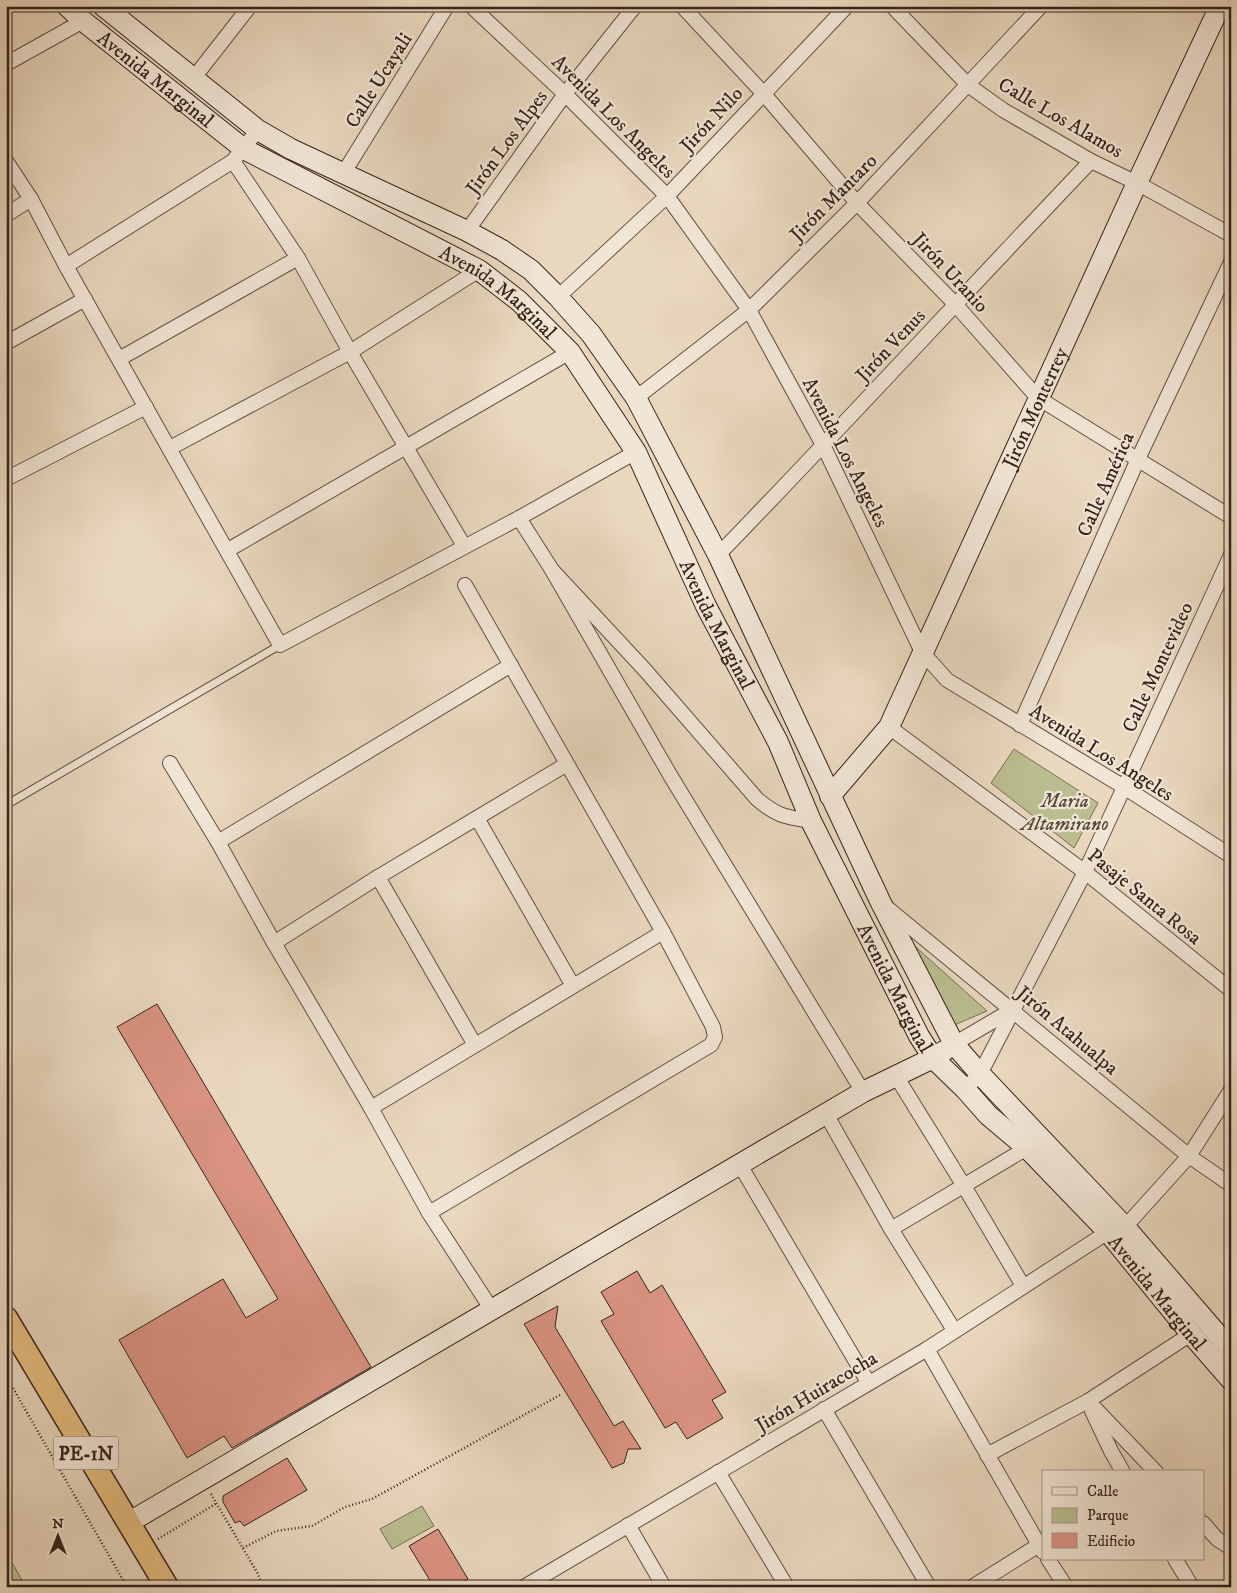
<svg xmlns="http://www.w3.org/2000/svg" width="1237" height="1593" font-family="'IM FELL DW Pica',serif">
<style>
.green{fill:#babd8f;stroke:#787055}
.building{fill:#da9382;stroke:#35231b}
.lines{fill:none;stroke-linecap:round;stroke-linejoin:round}
.service-casing{stroke:#625044;stroke-width:9}
.minor-casing{stroke:#625044;stroke-width:16}
.secondary-casing{stroke:#35231b;stroke-width:22}
.trunk-casing{stroke:#35231b;stroke-width:25}
.path{stroke:#35231b;stroke-width:2.5;stroke-dasharray:1 2.5;stroke-linecap:butt}
.service{stroke:#f1e5d5;stroke-width:7}
.minor{stroke:#f1e5d5;stroke-width:14}
.secondary{stroke:#f1e5d5;stroke-width:20}
.trunk{stroke:#e4bc7f;stroke-width:22}
.labels{text-anchor:middle;stroke-width:4.5;stroke-linejoin:round;paint-order:stroke}
.shield{fill:#f1e5d5;stroke:#6d5d53;stroke-width:1}
.shield-label{font-size:19px;font-weight:bold;fill:#35231b}
.street-label{font-size:20px;fill:#35231b;stroke:#f1e5d5}
.park-label{font-size:20px;font-style:italic;fill:#564a38;stroke:#f1e5d5}
</style>
<rect width="100%" height="100%" fill="#e9d7be"/>
<filter id="stains"><feTurbulence type="fractalNoise" baseFrequency=".004" numOctaves="4"/><feColorMatrix values="0 0 0 0 .2 0 0 0 0 .09 0 0 0 0 .02 0 0 0 .5 -.17"/></filter>
<radialGradient id="worn" r=".72"><stop offset=".6" stop-color="#630" stop-opacity="0"/><stop offset="1" stop-color="#630" stop-opacity=".3"/></radialGradient>
<g class="green">
<path d="M1014,749L1098,803L1074,848L991,783Z"/>
<path d="M899,932L987,1011L945,1029Z"/>
<path d="M422,1506L434,1526L392,1549L380,1529Z"/>
<path d="M6,1552L26,1587H6Z"/>
</g>
<g class="building">
<path d="M157,1004L371,1367L232,1448L224,1436L187,1458L119,1340L223,1279L246,1318L278,1299L117,1027Z"/>
<path d="M637,1271L650,1293L662,1285L726,1392L712,1400L723,1418L687,1439L676,1422L665,1428L601,1321L614,1314L601,1292Z"/>
<path d="M558,1306L555,1327L614,1426L623,1421L641,1449H628L624,1463L612,1468L524,1324Z"/>
<path d="M287,1458L307,1490L244,1526L240,1521L235,1523L223,1502V1496Z"/>
<path d="M438,1529L468,1579L454,1587H434L409,1546Z"/>
</g>
<g class="lines">
<g class="service-casing">
<path id="service" d="M6,805L280,645"/>
</g>
<g class="minor-casing">
<g id="minor">
<path d="M471,6L565,94L667,196L749,310L824,447L922,652L947,680L1124,787L1231,856"/>
<path d="M682,6L763,93L857,203L955,304L1038,398L1231,517"/>
<path d="M892,6L968,85L1003,110L1091,161L1137,183L1231,235"/>
<path d="M6,64L83,21"/>
<path d="M193,79L250,6"/>
<path d="M6,161L31,199L66,266L280,645L519,518L636,452"/>
<path d="M233,161L298,258L350,352L464,546"/>
<path d="M343,174L447,6"/>
<path d="M6,215L31,199"/>
<path d="M467,231L565,94L635,6"/>
<path d="M66,266L233,161L258,130"/>
<path d="M558,297L667,196L847,6"/>
<path d="M6,343L85,299"/>
<path d="M119,359L298,258"/>
<path d="M636,398L749,310L857,203L1041,6"/>
<path d="M170,448L350,352L479,270"/>
<path d="M6,479L146,407"/>
<path d="M519,518L552,570L645,670L757,799C777,816 785,817 811,821"/>
<path d="M228,550L570,352"/>
<path d="M718,555C844,425 966,292 1091,161"/>
<path d="M552,570L670,775L863,1092"/>
<path d="M1020,725L1138,459L1231,262"/>
<path d="M889,727L1085,872L1231,990"/>
<path d="M170,763L218,842L274,943L371,1108L429,1213L492,1310"/>
<path d="M477,818L573,986"/>
<path d="M218,842L511,665"/>
<path d="M378,877L475,1045"/>
<path d="M886,907L1189,1156L1231,1185"/>
<path d="M274,943L378,877L567,764"/>
<path d="M954,1044L1012,1010"/>
<path d="M896,1076L964,1186L1023,1286"/>
<path d="M965,1089L980,1074L1085,872L1231,555"/>
<path d="M371,1108L663,932"/>
<path d="M826,1114L891,1229L954,1330"/>
<path d="M740,1165L868,1382"/>
<path d="M429,1213L711,1045L715,1037L713,1027L663,932L465,585"/>
<path d="M891,1229L1027,1148"/>
<path d="M927,1349L1043,1552"/>
<path d="M1088,1401L1156,1472"/>
<path d="M824,1409L929,1587"/>
<path d="M1092,1411L1111,1451L1123,1472"/>
<path d="M987,1455L1088,1401L1191,1334"/>
<path d="M718,1472L787,1587"/>
<path d="M1203,1523L1217,1539L1231,1548"/>
<path d="M628,1525L664,1587"/>
<path d="M1048,1559L1066,1587"/>
<path d="M1175,1559L1192,1587"/>
<path d="M524,1587L927,1349L1108,1232L1125,1227L1189,1156L1231,1090"/>
<path d="M972,1587L1039,1545"/>
</g>
</g>
<g class="secondary-casing">
<g id="secondary">
<path id="s1" d="M67,6L83,21L244,149L479,270L519,301L570,352L636,452L706,606L778,742L811,821L919,1036L933,1058L965,1089L988,1115L1027,1148L1108,1232L1191,1334L1231,1380"/>
<path d="M103,6L258,130L291,149L467,231L502,250L531,270L558,297L591,334L636,398L718,555L881,903L954,1044L980,1074L1125,1227L1231,1350"/>
<path id="s2" d="M830,796L889,727L1137,183L1220,6"/>
<path d="M128,1523L863,1092L933,1058L944,1051"/>
</g>
</g>
<g class="trunk-casing">
<path id="trunk" d="M6,1318L167,1587"/>
</g>
<g class="path">
<path d="M6,1376L127,1587"/>
<path d="M211,1494L258,1574L263,1587"/>
<path d="M158,1539L217,1503"/>
<path d="M243,1548L276,1531L312,1526L345,1507L372,1499L560,1395"/>
</g>
<use href="#service" class="service"/>
<use href="#minor" class="minor"/>
<use href="#secondary" class="secondary"/>
<use href="#trunk" class="trunk"/>
</g>
<g class="labels">
<rect class="shield" x="53.5" y="1436.5" width="65" height="33" rx="4"/>
<g class="shield-label">
<text x="86" y="1460">PE-1N</text>
</g>
<g class="street-label">
<text dy="7" stroke="none"><textPath href="#s1" startOffset="115">Avenida Marginal</textPath></text>
<text transform="translate(378 80) rotate(-58)" y="7">Calle Ucayali</text>
<text transform="translate(614 116) rotate(45)" y="7">Avenida Los Angeles</text>
<text transform="translate(1061 117) rotate(30)" y="7">Calle Los Alamos</text>
<text transform="translate(711 119) rotate(-47)" y="7">Jirón Nilo</text>
<text transform="translate(506 142) rotate(-54)" y="7">Jirón Los Alpes</text>
<text transform="translate(833 197) rotate(-45)" y="7">Jirón Mantaro</text>
<text transform="translate(951 272) rotate(47)" y="7">Jirón Uranio</text>
<text dy="7" stroke="none"><textPath href="#s1" startOffset="520">Avenida Marginal</textPath></text>
<text transform="translate(890 345) rotate(-47)" y="7">Jirón Venus</text>
<text dy="7" stroke="none"><textPath href="#s2" startOffset="442">Jirón Monterrey</textPath></text>
<text transform="translate(846 452) rotate(63)" y="7">Avenida Los Angeles</text>
<text transform="translate(1105 484) rotate(-66)" y="7">Calle América</text>
<text dy="7" stroke="none"><textPath href="#s1" startOffset="925">Avenida Marginal</textPath></text>
<text transform="translate(1157 667) rotate(-65)" y="7">Calle Montevideo</text>
<text transform="translate(1102 752) rotate(32)" y="7">Avenida Los Angeles</text>
<text transform="translate(1145 896) rotate(39)" y="7">Pasaje Santa Rosa</text>
<text dy="7" stroke="none"><textPath href="#s1" startOffset="1330">Avenida Marginal</textPath></text>
<text transform="translate(1068 1030) rotate(40)" y="7">Jirón Atahualpa</text>
<text dy="7" stroke="none"><textPath href="#s1" startOffset="1735">Avenida Marginal</textPath></text>
<text transform="translate(816 1391) rotate(-31)" y="7">Jirón Huiracocha</text>
</g>
<g class="park-label">
<text x="1065" y="807">Maria<tspan x="1065" dy="23">Altamirano</tspan></text>
</g>
</g>
<rect width="1237" height="1593" fill="none" stroke="#e9d7be" stroke-width="25"/>
<rect x="8" y="8" width="1222" height="1578" fill="none" stroke="#35231b" stroke-width="2.5"/>
<rect x="12" y="12" width="1212" height="1568" fill="none" stroke="#35231b"/>
<rect x="1042" y="1470" width="162" height="90" fill="#f1e5d5" stroke="#a6978b"/>
<rect x="1052" y="1487" width="25" height="8" fill="#f1e5d5" stroke="#a6978b"/>
<text x="1087" y="1496" font-size="15" fill="#35231b">Calle</text>
<rect x="1052" y="1508" width="25" height="15" fill="#babd8f" stroke="#a6978b"/>
<text x="1087" y="1520" font-size="15" fill="#35231b">Parque</text>
<rect x="1052" y="1533" width="25" height="15" fill="#da9382" stroke="#a6978b"/>
<text x="1087" y="1546" font-size="15" fill="#35231b">Edificio</text>
<g transform="translate(58 1536)" stroke="#f1e5d5" stroke-width="4" paint-order="stroke">
<path d="M0-4L9 19L0 12L-9 19Z" fill="#35231b"/>
<text y="-8" font-size="14" font-weight="bold" text-anchor="middle" fill="#35231b">N</text>
</g>
<rect width="100%" height="100%" filter="url(#stains)"/>
<rect width="100%" height="100%" fill="url(#worn)"/>
</svg>
